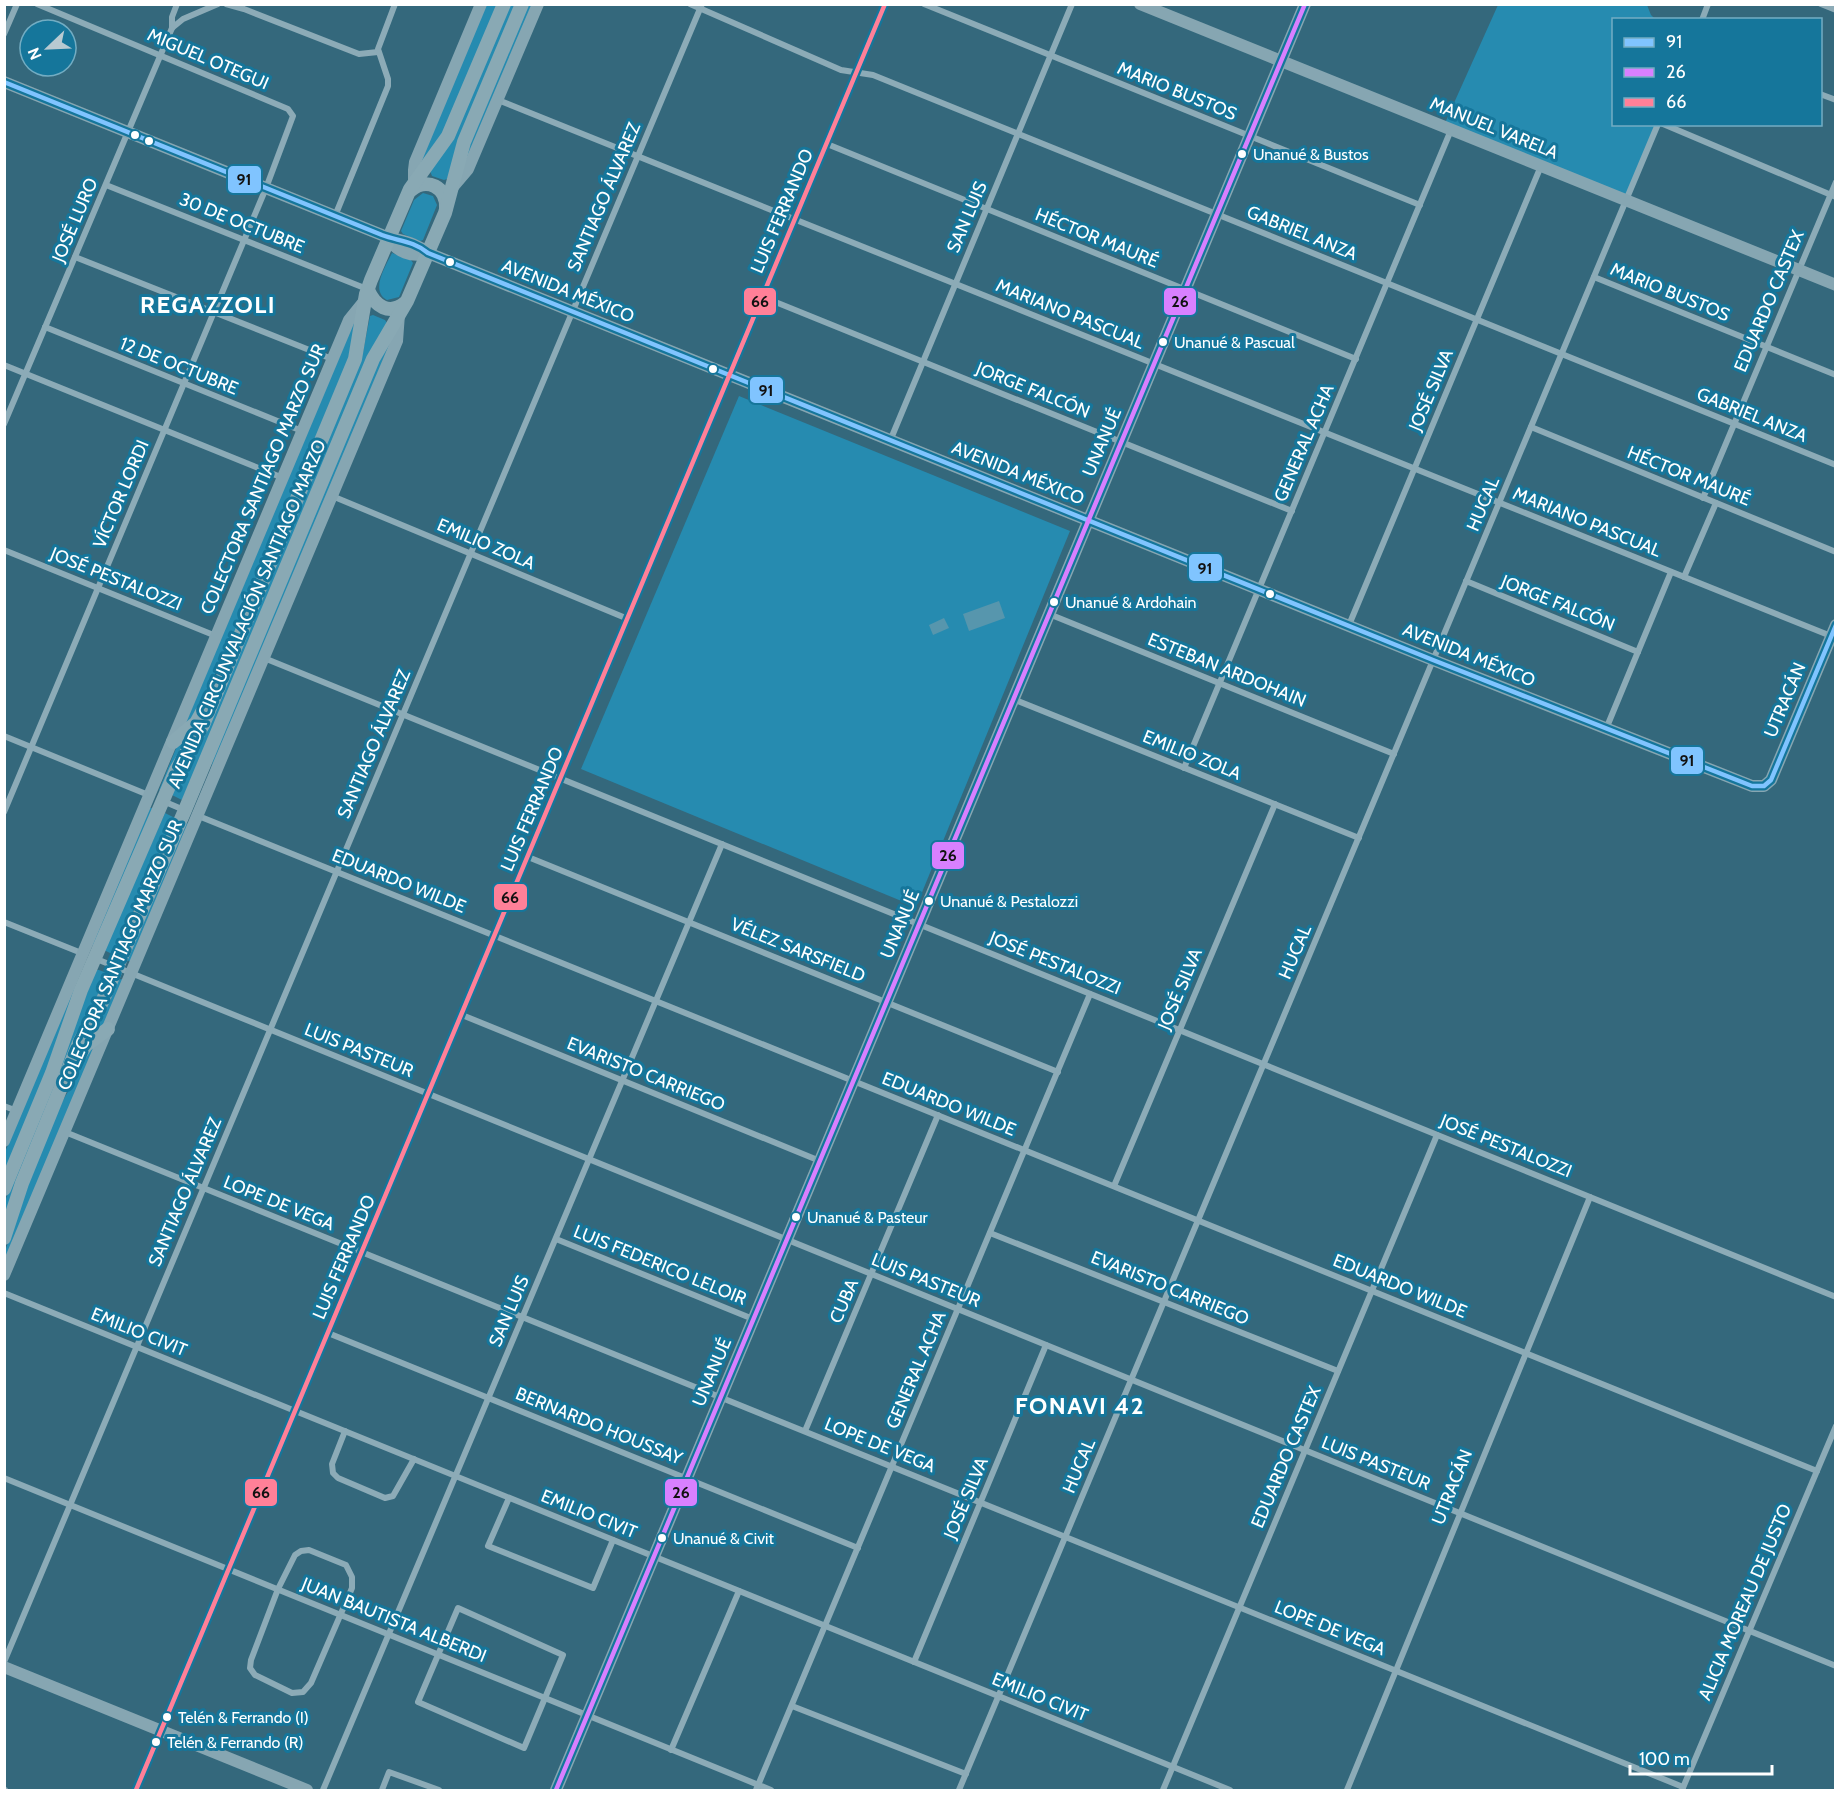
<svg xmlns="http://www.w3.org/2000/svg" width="1840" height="1795" font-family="Cabin,sans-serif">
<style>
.green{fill:#268bb0}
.water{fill:#5796ad}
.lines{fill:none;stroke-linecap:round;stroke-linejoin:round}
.street{stroke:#8cabb7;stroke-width:6}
.secondary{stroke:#86a6b2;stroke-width:12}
.primary{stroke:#89a9b4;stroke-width:14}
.bus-1-casing{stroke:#15769b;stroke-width:9}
.bus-2-casing{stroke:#15769b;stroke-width:9}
.bus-3-casing{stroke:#15769b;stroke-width:9}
.bus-1{stroke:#80c4ff;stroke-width:4.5}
.bus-2{stroke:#d880ff;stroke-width:4.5}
.bus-3{stroke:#ff8098;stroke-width:4.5}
.bus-dot{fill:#fff;stroke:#15769b;stroke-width:2}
.labels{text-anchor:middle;stroke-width:6;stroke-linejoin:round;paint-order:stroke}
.bus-label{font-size:16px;fill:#fff;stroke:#15769b;text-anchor:start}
.street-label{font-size:18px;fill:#fff;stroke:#15769b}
.district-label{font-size:24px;font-weight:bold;letter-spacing:1.5px;fill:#fff;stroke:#15769b}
.line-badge{stroke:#15769b;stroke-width:2}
.pale-badge-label{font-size:16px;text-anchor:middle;font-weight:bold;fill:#111}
</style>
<rect width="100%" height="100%" fill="#34687c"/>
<g class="green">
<path d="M486,5H499L447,128L418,167Z"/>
<path d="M509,5H517L447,179L444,180L432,176L430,171Z"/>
<path d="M527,5H533L464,168L468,148Z"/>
<path d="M1498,5H1647L1651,15L1655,19L1614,20V124L1656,125L1626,197L1445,123Z"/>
<path d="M423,193L433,196L437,205L423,240L420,241L403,234L401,231L414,200Z"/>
<path d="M392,253L411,260L413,263L399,297L387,300C370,291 385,267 392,253Z"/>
<path d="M373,315L385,320L387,323L182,800L172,795L363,352L370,316Z"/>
<path d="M356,317L350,359L234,639L214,676L197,716L183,729Z"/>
<path d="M393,336L207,782L216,750L375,368Z"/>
<path d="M739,396L1070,531L916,907L581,769Z"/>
<path d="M195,729L161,791L159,790L177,746Z"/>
<path d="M150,808H153L93,946L92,945Z"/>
<path d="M165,813L175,818L114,955L104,950Z"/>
<path d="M188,823L131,962L127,960L186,824Z"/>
<path d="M96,970H99L107,973L5,1221V1202L9,1189Z"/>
<path d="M122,979L124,982L105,1024L89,1038L118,980Z"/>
<path d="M73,988H75L55,1052L5,1178V1152Z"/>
<path d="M96,1042L5,1266L4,1255L26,1183L54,1116L70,1088L86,1051Z"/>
</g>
<g class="water">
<path d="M999,601L1005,618L969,631L963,614Z"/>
<path d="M944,618L949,628L933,635L929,625Z"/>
</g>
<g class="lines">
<g class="street">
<path d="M226,4L244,9L359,54L378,52"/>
<path d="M690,4L841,70L873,75L1836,465"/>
<path d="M924,4L1420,205"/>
<path d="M1821,4L1836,10"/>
<path d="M1702,20L1708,4"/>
<path d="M172,28V17L177,4"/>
<path d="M4,34L17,4"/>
<path d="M1820,94L1836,100"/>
<path d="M498,100L1831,636"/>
<path d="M1663,124L1836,197"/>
<path d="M827,144L1356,359"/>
<path d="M106,185L367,289"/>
<path d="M335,216L388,86V79L378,49L395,4"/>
<path d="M75,257L332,359"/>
<path d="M1594,277L1836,375"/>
<path d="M763,297L1292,511"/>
<path d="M45,327L302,431"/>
<path d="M4,365L283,478"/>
<path d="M4,424L172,28L183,19L218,4"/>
<path d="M1531,427L1836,552"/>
<path d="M890,441L1072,4"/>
<path d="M332,496L628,619"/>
<path d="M1703,498L1836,182"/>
<path d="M4,550L216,636"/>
<path d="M1684,577L1716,503"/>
<path d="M1466,581L1638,652"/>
<path d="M1049,614L1394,754"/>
<path d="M1349,625L1541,166"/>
<path d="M264,658L1836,1297"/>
<path d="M1013,699L1359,838"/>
<path d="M1606,729L1671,572"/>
<path d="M4,736L151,796"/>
<path d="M1184,768L1451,130"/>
<path d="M163,801L184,810"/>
<path d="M4,812L266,188L293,116L288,109L37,4"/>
<path d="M196,815L1817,1471"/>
<path d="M528,857L1058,1072"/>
<path d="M4,922L84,954"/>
<path d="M94,958L1836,1666"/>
<path d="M462,1015L820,1161"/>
<path d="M4,1106L17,1111"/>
<path d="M65,1132L1683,1787"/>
<path d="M1114,1186L1275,804"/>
<path d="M990,1233L1338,1371"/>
<path d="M556,1239L753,1319"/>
<path d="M4,1293L1230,1790"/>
<path d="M328,1333L858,1548"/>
<path d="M345,1431L332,1464L333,1473L338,1478L385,1498L393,1496L414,1459"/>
<path d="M805,1431L938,1115"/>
<path d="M4,1478L771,1790"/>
<path d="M509,1498L488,1546L593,1588L613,1540"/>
<path d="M309,1550L346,1565L352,1577V1588L311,1683L303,1692L292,1693L255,1675L250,1668L251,1660L278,1589L295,1555L301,1551Z"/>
<path d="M458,1608L563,1655L524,1748L418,1702Z"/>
<path d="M4,1662L702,4"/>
<path d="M914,1662L1046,1345"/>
<path d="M792,1706L966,1774"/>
<path d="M671,1750L739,1591"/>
<path d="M4,1790H5"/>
<path d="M136,1790L885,4"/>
<path d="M323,1790L722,844"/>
<path d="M382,1790L389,1772L439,1790"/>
<path d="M756,1790L1090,994"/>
<path d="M959,1790L1658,124"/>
<path d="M1163,1790L1437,1135"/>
<path d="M1347,1790L1590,1197"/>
<path d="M1682,1790L1836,1426"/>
</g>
<g class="secondary">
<path d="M1140,4L1836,285"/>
<path d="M4,82L382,235C398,241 414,241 428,253L1433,660L1752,786H1764L1771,780L1836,625"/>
<path d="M414,183V170L415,162L481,4"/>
<path d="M451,189L468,169L538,4"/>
<path d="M389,238C396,252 412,258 428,253"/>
<path d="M4,1141L349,320L366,299"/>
<path d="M4,1275L397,341L399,314"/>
<path d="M4,1667L307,1790"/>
<path d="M556,1790L1305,4"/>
</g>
<g class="primary">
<path d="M411,190C427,177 447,187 446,208"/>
<path d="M368,290C375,306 389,316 405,303"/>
<path d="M173,742L196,723L202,712"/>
<path d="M79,1056L86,1045L108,1029"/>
<path d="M4,1189L52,1073L81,990L176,770L203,725L355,359L366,294L371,280L410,189L448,136L504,4"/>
<path d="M4,1238L22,1183L79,1043L102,1002L185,810L373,359L407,301L445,213L464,142L522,4"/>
</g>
<g class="bus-1-casing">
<path id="bus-1" d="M4,82L382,235C398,241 414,241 428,253L1433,660L1752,786H1764L1771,780L1836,625"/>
</g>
<g class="bus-2-casing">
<path id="bus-2" d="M556,1790L1305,4"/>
</g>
<g class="bus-3-casing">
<path id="bus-3" d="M136,1790L885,4"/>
</g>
<use href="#bus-1" class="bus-1"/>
<use href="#bus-2" class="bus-2"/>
<use href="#bus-3" class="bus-3"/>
</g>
<g class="bus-dot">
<circle cx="135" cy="135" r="5"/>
<circle cx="149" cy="141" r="5"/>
<circle cx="1242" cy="154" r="5"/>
<circle cx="450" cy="262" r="5"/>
<circle cx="1163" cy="342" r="5"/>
<circle cx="713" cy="369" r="5"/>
<circle cx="1270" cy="594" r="5"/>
<circle cx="1054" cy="602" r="5"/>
<circle cx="929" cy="901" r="5"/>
<circle cx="796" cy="1217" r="5"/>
<circle cx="662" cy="1538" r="5"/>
<circle cx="167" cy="1717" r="5"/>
<circle cx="156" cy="1742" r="5"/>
</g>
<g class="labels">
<g class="bus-label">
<text x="1253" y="160">Unanué &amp; Bustos</text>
<text x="1174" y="348">Unanué &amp; Pascual</text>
<text x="1065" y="608">Unanué &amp; Ardohain</text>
<text x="940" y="907">Unanué &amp; Pestalozzi</text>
<text x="807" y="1223">Unanué &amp; Pasteur</text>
<text x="673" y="1544">Unanué &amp; Civit</text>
<text x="178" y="1723">Telén &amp; Ferrando (I)</text>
<text x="167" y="1748">Telén &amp; Ferrando (R)</text>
</g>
<g class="street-label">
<text transform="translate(208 59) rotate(23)" y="6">MIGUEL OTEGUI</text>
<text transform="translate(1177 91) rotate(22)" y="6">MARIO BUSTOS</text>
<text transform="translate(1494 128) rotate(22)" y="6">MANUEL VARELA</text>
<text transform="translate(604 197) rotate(-67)" y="6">SANTIAGO ÁLVAREZ</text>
<text transform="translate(782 211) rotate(-67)" y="6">LUIS FERRANDO</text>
<text transform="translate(967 217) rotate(-67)" y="6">SAN LUIS</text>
<text transform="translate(75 220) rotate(-67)" y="6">JOSÉ LURO</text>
<text transform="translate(242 223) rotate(22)" y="6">30 DE OCTUBRE</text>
<text transform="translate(1302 233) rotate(22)" y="6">GABRIEL ANZA</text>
<text transform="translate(1097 238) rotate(22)" y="6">HÉCTOR MAURÉ</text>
<text transform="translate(568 291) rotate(22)" y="6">AVENIDA MÉXICO</text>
<text transform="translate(1670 292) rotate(22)" y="6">MARIO BUSTOS</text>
<text transform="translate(1769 301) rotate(-67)" y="6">EDUARDO CASTEX</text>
<text transform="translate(1070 314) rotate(22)" y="6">MARIANO PASCUAL</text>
<text transform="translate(179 366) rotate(22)" y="6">12 DE OCTUBRE</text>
<text transform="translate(1033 390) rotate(22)" y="6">JORGE FALCÓN</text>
<text transform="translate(1431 390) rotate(-67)" y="6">JOSÉ SILVA</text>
<text transform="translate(1752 415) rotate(22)" y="6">GABRIEL ANZA</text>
<text transform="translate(1102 442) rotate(-67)" y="6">UNANUÉ</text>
<text transform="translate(1304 443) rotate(-67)" y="6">GENERAL ACHA</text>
<text transform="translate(1018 473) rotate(22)" y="6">AVENIDA MÉXICO</text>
<text transform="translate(1689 476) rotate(22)" y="6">HÉCTOR MAURÉ</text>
<text transform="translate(263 479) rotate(-67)" y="6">COLECTORA SANTIAGO MARZO SUR</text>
<text transform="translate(121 494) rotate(-67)" y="6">VÍCTOR LORDI</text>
<text transform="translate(1483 504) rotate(-67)" y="6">HUCAL</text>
<text transform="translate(1587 522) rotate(22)" y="6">MARIANO PASCUAL</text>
<text transform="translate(486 544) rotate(23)" y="6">EMILIO ZOLA</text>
<text transform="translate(116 579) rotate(22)" y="6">JOSÉ PESTALOZZI</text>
<text transform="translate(1558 603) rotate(22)" y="6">JORGE FALCÓN</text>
<text transform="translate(247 614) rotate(-67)" y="6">AVENIDA CIRCUNVALACIÓN SANTIAGO MARZO</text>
<text transform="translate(1469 655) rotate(22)" y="6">AVENIDA MÉXICO</text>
<text transform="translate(1227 670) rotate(22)" y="6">ESTEBAN ARDOHAIN</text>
<text transform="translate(1785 700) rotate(-67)" y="6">UTRACÁN</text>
<text transform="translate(374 744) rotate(-67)" y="6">SANTIAGO ÁLVAREZ</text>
<text transform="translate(1192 755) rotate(22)" y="6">EMILIO ZOLA</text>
<text transform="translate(532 809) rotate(-67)" y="6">LUIS FERRANDO</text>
<text transform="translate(399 881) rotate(22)" y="6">EDUARDO WILDE</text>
<text transform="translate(900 924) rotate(-67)" y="6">UNANUÉ</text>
<text transform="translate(798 950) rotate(22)" y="6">VÉLEZ SARSFIELD</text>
<text transform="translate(1295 952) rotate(-67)" y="6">HUCAL</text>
<text transform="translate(120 955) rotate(-67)" y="6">COLECTORA SANTIAGO MARZO SUR</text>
<text transform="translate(1055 963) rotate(22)" y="6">JOSÉ PESTALOZZI</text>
<text transform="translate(1180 989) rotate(-67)" y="6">JOSÉ SILVA</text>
<text transform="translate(359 1050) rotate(22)" y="6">LUIS PASTEUR</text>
<text transform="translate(646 1074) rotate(22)" y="6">EVARISTO CARRIEGO</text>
<text transform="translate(949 1104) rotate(22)" y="6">EDUARDO WILDE</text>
<text transform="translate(1506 1146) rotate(22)" y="6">JOSÉ PESTALOZZI</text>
<text transform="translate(185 1192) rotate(-67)" y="6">SANTIAGO ÁLVAREZ</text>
<text transform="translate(279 1203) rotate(22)" y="6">LOPE DE VEGA</text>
<text transform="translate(344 1257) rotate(-67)" y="6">LUIS FERRANDO</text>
<text transform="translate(660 1265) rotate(22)" y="6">LUIS FEDERICO LELOIR</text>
<text transform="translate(926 1280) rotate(22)" y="6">LUIS PASTEUR</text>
<text transform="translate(1400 1286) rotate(22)" y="6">EDUARDO WILDE</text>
<text transform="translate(1170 1288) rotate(22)" y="6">EVARISTO CARRIEGO</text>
<text transform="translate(844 1301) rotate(-67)" y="6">CUBA</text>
<text transform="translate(509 1311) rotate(-67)" y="6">SAN LUIS</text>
<text transform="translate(139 1332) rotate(22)" y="6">EMILIO CIVIT</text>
<text transform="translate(916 1370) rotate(-67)" y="6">GENERAL ACHA</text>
<text transform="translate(712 1372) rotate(-67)" y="6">UNANUÉ</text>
<text transform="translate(599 1426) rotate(22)" y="6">BERNARDO HOUSSAY</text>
<text transform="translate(880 1445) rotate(22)" y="6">LOPE DE VEGA</text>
<text transform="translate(1286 1457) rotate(-67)" y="6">EDUARDO CASTEX</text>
<text transform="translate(1376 1463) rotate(22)" y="6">LUIS PASTEUR</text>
<text transform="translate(1079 1466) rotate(-67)" y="6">HUCAL</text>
<text transform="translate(1452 1487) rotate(-68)" y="6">UTRACÁN</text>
<text transform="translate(966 1498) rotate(-67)" y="6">JOSÉ SILVA</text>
<text transform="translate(589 1514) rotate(22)" y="6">EMILIO CIVIT</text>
<text transform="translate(1745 1602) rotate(-67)" y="6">ALICIA MOREAU DE JUSTO</text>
<text transform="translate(394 1620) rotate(22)" y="6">JUAN BAUTISTA ALBERDI</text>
<text transform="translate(1330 1628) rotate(22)" y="6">LOPE DE VEGA</text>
<text transform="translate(1040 1697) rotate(22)" y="6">EMILIO CIVIT</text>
</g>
<g class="district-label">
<text x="208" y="313">REGAZZOLI</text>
<text x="1080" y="1414">FONAVI 42</text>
</g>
</g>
<g class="line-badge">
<rect x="227" y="165" width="35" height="29" rx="6" fill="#80c4ff"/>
<rect x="743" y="287" width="34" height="29" rx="6" fill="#ff8098"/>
<rect x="1163" y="287" width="34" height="29" rx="6" fill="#d880ff"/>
<rect x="749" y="376" width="35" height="28" rx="6" fill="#80c4ff"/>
<rect x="1188" y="553" width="35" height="29" rx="6" fill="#80c4ff"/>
<rect x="1670" y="746" width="34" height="29" rx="6" fill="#80c4ff"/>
<rect x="931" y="841" width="34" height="29" rx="6" fill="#d880ff"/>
<rect x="493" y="883" width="35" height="28" rx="6" fill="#ff8098"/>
<rect x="244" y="1478" width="34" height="29" rx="6" fill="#ff8098"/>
<rect x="664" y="1478" width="34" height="29" rx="6" fill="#d880ff"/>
</g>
<g class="pale-badge-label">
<text x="244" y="185">91</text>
<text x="760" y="307">66</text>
<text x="1180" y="307">26</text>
<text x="766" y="396">91</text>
<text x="1205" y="574">91</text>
<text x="1687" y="766">91</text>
<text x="948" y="861">26</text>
<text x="510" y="903">66</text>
<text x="261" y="1498">66</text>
<text x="681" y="1498">26</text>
</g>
<rect width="1840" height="1795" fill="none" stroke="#ffffff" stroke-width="12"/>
<rect x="1612" y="18" width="210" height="108" fill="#15769b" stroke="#73adc3" stroke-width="1.5"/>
<rect x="1624" y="38" width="30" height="9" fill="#80c4ff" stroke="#73adc3" stroke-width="1.5"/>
<text x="1666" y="48" font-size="18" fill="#ffffff">91</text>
<rect x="1624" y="68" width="30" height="9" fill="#d880ff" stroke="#73adc3" stroke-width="1.5"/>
<text x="1666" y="78" font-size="18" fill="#ffffff">26</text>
<rect x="1624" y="98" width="30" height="9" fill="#ff8098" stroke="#73adc3" stroke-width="1.5"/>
<text x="1666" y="108" font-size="18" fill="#ffffff">66</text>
<g transform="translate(48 48) rotate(247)"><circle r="28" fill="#15769b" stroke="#73adc3" stroke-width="1.5"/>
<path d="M0-4.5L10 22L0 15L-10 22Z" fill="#b8cad1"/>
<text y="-9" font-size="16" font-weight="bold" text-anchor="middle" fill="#ffffff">N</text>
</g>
<path d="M1630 1765v9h142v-9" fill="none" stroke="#ffffff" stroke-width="3"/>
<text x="1639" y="1765" font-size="18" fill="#ffffff" stroke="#15769b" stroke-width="4.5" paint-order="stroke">100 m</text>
</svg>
